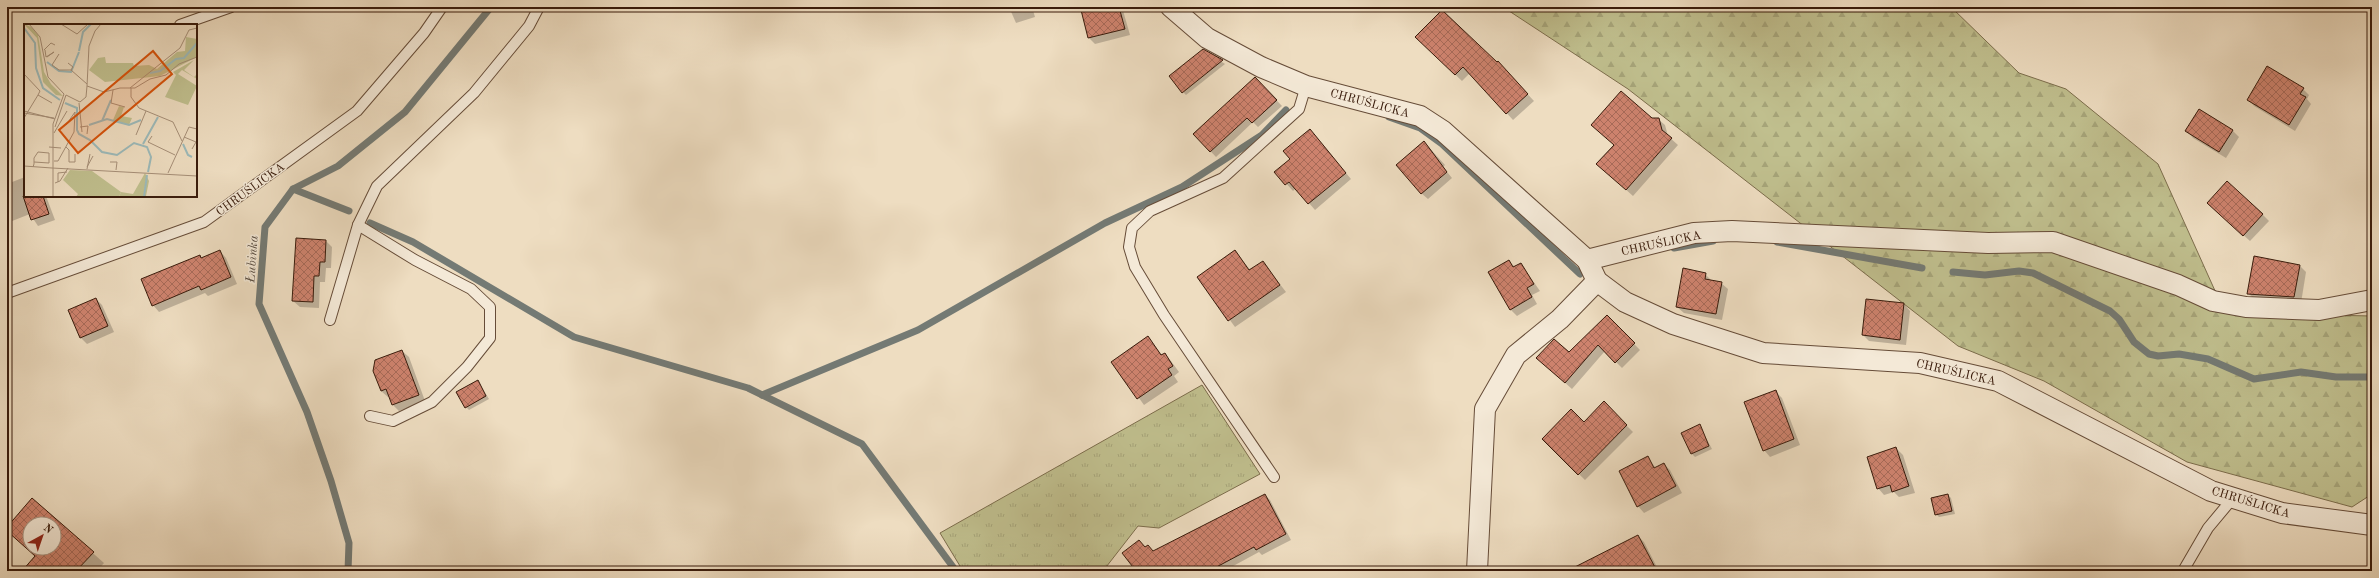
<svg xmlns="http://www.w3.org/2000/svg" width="2379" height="578" font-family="'Old Standard TT',serif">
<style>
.grass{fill:url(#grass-tufts);stroke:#7c6d4c}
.forest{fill:url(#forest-firs);stroke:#7c6d4c}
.shadow{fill:#0003;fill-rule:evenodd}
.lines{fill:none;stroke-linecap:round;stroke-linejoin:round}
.stream{stroke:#747a74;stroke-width:7}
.building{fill:url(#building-cross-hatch);stroke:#391b0b;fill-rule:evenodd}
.service-casing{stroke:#664c38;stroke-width:12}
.minor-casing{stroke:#664c38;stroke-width:22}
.service{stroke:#f4e9d7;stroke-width:10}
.minor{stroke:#f4e9d7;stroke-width:20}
.labels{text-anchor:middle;stroke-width:3;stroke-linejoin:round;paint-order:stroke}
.street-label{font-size:12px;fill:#391b0b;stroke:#f4e9d7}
.water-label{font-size:13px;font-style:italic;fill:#574b40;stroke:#f4e9d7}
.inset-river{fill:none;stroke:#9cbaba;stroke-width:2}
.inset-road{fill:none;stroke:#a68f78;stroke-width:1}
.view{fill:#d6530c;fill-opacity:0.15;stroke:#d6530c;stroke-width:2}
.inset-edge{fill:none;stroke:#391b0b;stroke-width:2}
</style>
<defs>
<pattern id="grass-tufts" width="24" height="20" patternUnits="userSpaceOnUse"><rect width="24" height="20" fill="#c0bf8e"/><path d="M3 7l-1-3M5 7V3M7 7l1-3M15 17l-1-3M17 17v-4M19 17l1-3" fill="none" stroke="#a6a479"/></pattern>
<pattern id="forest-firs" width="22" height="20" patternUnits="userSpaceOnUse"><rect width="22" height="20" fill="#c0bf8e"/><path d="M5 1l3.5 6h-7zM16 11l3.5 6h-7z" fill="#a6a479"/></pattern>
<pattern id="building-cross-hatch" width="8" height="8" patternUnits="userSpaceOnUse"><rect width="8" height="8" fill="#cd826d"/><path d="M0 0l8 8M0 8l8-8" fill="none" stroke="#a76a58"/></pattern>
</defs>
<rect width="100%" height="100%" fill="#eeddc1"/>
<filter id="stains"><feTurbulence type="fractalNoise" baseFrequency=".005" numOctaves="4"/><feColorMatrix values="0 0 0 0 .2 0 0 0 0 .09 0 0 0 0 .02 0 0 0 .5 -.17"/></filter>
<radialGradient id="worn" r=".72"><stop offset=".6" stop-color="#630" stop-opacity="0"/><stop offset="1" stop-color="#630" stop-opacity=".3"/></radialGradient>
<path class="grass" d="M1202,385L1260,474L1159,528L1138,526L1103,571H963L940,533Z"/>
<path class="forest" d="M1503,7H1951L2019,73L2066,89L2158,164L2225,313L2372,316V494L2352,507L2187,462L2044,381L1958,346L1628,89Z"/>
<g class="shadow">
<path d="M1009,7H1032L1035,17L1016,23Z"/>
<path d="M1097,7H1122L1130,35L1095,44L1089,38Z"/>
<path d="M1423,44L1504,69L1534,101L1513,120L1470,73L1462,81Z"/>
<path d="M1203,50L1225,64L1186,95L1183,92Z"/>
<path d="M1255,78L1282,106L1258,127L1253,122L1216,157L1194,134Z"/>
<path d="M2303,89L2309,95L2307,99L2311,104L2295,131L2254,106L2248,99Z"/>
<path d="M1651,118L1658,119L1665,125L1668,136L1678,145L1633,196L1604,170Z"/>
<path d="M2232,130L2239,137L2226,158L2193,138L2187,131Z"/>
<path d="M1316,137L1351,179L1315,210L1296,188L1293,191L1276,172Z"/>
<path d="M1424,142L1445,165L1443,167L1452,178L1428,199L1421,193Z"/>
<path d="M25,177V196H46L55,220L38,226L30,214L7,223V184Z"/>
<path d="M2214,209L2262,214L2269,221L2250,241Z"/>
<path d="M326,241L332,247L331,268H326L325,282H320L319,308L300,307L293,301Z"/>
<path d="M220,251L226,258L237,284L208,296L205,293L159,312L153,305L199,256L202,258Z"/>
<path d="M1235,251L1251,271L1263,262L1286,292L1235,327L1198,277Z"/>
<path d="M1509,261L1515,267L1521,264L1540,291L1532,295L1537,304L1517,316L1510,309Z"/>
<path d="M2300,266L2306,272L2301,303L2255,300L2248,293Z"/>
<path d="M1705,274L1712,281L1721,283L1728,289L1722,320L1684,313L1677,307Z"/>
<path d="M96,299L102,305L114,332L87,344L81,338L69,311Z"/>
<path d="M1904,304L1910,311L1906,345L1869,341L1863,335Z"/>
<path d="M1607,316L1640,350L1622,368L1605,351L1572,389L1544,364L1569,354Z"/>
<path d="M1148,337L1162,355L1164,354L1171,361L1179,372L1174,376L1178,382L1144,405L1113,362Z"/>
<path d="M402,351L409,357L425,401L399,411L393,405L390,396L388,397L381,391Z"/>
<path d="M478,381L489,399L469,410L466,407Z"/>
<path d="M1775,391L1782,398L1800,445L1770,457L1764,450Z"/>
<path d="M1604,403L1633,432L1585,480L1543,439L1584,423Z"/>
<path d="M1699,425L1712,449L1695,457L1692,454Z"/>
<path d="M1896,448L1903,455L1915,493L1899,497L1894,492L1884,495L1878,488Z"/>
<path d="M1647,457L1656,468L1664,464L1670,470L1682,493L1644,513L1638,506Z"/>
<path d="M1265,495L1270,500L1291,540L1262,555L1259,552L1224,571H1209L1207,568L1200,571H1138L1146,548L1153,552Z"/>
<path d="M1948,495L1951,498L1955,514L1939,517L1936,514Z"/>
<path d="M32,499L104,563L97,571H24L36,557L7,529ZM30,524H54V548H30Z"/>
<path d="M1638,536L1644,542L1659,571H1587Z"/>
</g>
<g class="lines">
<g class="stream">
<path d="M1389,117L1420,128L1442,144L1580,274"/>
<path d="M293,189L349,211"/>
<path d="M370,223L413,242L574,337L748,388L862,444L956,571"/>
<path d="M1777,242L1922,268"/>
<path d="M1674,248L1713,241"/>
<path d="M1953,272L1985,275L2019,271L2033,273L2110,311L2119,319L2134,342L2149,354L2158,356L2179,354L2208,359L2254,379L2301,372L2336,377H2372"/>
<path d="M762,395L918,330L1105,223L1182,187L1262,135L1286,110"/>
<path d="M348,571L349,543L331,481L307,412L259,304L265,227L293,189L338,166L405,112L491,7"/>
</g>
</g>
<g class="building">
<path d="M1093,7H1119L1125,29L1088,38L1081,10Z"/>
<path d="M1442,10L1497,62L1498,61L1528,94L1506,114L1463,67L1455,75L1415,37Z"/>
<path d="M1203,49L1223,60L1182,93L1169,76Z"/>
<path d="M2267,66L2304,88L2300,94L2306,97L2289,125L2247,100Z"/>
<path d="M1255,77L1277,100L1252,123L1247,118L1210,152L1193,134Z"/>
<path d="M1621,91L1652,118H1659L1662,130L1672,138L1626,190L1596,164L1614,145L1591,125Z"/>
<path d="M2199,109L2233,130L2219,152L2185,131Z"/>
<path d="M1310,129L1346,173L1308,204L1289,182L1285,185L1274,172L1290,159L1283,151Z"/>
<path d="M1424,141L1447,172L1421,194L1396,165Z"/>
<path d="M2227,181L2263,214L2243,236L2207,203Z"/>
<path d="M23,196H43L49,214L31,220Z"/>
<path d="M296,238L326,240L325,262H320L319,276H314L313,302L292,301Z"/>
<path d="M220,250L231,277L201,290L199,286L152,306L141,279L200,255L201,258Z"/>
<path d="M1235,250L1249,270L1263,261L1280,285L1228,321L1197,277Z"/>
<path d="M2254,256L2300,265L2294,297L2247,294Z"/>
<path d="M1509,260L1513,267L1521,263L1534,284L1527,288L1532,297L1510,310L1488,272Z"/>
<path d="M1683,268L1706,273L1705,279L1722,282L1716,314L1676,307Z"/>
<path d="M96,298L108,326L80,338L68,310Z"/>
<path d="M1866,299L1904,303L1900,340L1862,335Z"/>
<path d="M1607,315L1635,343L1615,363L1598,345L1565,383L1536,358L1554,339L1569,352Z"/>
<path d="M1148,336L1161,355L1165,353L1173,366L1168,369L1172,375L1137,399L1111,362Z"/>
<path d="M402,350L419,395L392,405L386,389L381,391L373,371L375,360Z"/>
<path d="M478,380L486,396L465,408L456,392Z"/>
<path d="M1776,390L1794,439L1763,451L1744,402Z"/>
<path d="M1604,401L1627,425L1578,475L1542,439L1571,409L1584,422Z"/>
<path d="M1700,424L1709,446L1691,454L1681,433Z"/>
<path d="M1896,447L1909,486L1892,492L1890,485L1877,489L1867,457Z"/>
<path d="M1648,456L1654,468L1664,463L1676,486L1637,507L1619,471Z"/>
<path d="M1265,494L1286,534L1256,550L1254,547L1209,571H1136L1122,553L1139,540L1145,547L1148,545L1153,551Z"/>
<path d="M1948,494L1952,511L1935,515L1931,498Z"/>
<path d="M32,498L94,552L76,571H22L35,556L7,531V527ZM30,524H54V548H30Z"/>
<path d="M1638,535L1657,571H1567Z"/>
</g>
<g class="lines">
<g class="service-casing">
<g id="service">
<path d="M180,25L231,7"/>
<path d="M358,225L415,260L471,289L490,307V338L467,367L432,402L393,421L370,416"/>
<path d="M7,293L204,222L357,111L424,33L442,7"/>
<path d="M330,320L358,225L377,186L474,93L529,26L539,7"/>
<path d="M1274,477L1164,315L1135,267L1129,247L1132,228L1150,211L1223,178L1299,109L1306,86"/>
<path d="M2183,571L2208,528L2233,498"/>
</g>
</g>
<g class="minor-casing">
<g id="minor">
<path d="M1171,7L1207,38L1261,67L1306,86L1420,116L1443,131L1587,260L1597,281L1625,302L1673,324L1763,353L1920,363L1998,381L2211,491L2282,513L2372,525"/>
<path d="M1587,260L1694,233L1732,231L1988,243L2053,242L2178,285L2213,301L2246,307L2319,310L2372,300"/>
<path d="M1477,571L1485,409L1516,355L1560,319L1597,281"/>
</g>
</g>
<use href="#service" class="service"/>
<use href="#minor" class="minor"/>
</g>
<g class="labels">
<g class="street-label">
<text transform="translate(1370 103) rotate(15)" y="4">CHRUŚLICKA</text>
<text transform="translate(250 189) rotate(-36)" y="4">CHRUŚLICKA</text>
<text transform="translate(1661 243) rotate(-12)" y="4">CHRUŚLICKA</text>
<text transform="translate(1956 372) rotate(13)" y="4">CHRUŚLICKA</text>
<text transform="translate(2251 502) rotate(17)" y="4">CHRUŚLICKA</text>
</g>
<g class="water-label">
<text transform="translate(251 259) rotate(-86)" y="5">Łubinka</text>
</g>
</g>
<g transform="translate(24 24)">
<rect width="173" height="173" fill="#eeddc1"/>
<path d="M0,0L7,3L14,11L20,48L27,60L39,72L32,71L19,58L13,14ZM170,36L160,46L170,53L173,50V55L158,46L154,50L173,62L164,81L141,73L152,51L149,48ZM95,82L100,83L97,92L108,94L105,101L89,96ZM121,149L125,157L122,172L128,173H95L97,168L109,170Z" fill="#c0bf8e"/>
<path d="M162,13L173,15V33L136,52L81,58L65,46L74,34L81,33L82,39H109L110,42L125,41L133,45L153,28L161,27Z" fill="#c0bf8e"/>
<path d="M46,146L68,147L97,168L95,173H52L54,170L39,156Z" fill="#c0bf8e"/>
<path class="inset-river" d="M0,4L11,19L12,44L19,64L36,76M55,27L59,8L67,0M23,38L35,47L47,48L55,28M126,49L136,47L152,35L160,34L173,19M41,79L53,84V106L55,110L66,116L78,128L93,131L110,119L123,123L127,133L124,148M78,97L87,76M65,101L83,95L105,101L117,96M119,120L134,93M159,120L164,131L168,133M120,173L123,151"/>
<path class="inset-road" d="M5,0L16,13L24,53L40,70M37,0L53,10L64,0M20,26L27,19L31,21M21,26L22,33L30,28L23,33M35,30L28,41L35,46H47L49,43L44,39M47,46L63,60M0,50L16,67L14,71M63,62L65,22L71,7L77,0M106,64L156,24L165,6L173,4M107,64V73L115,84L149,98L158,117M89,66L87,79L101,83M14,71L28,79M42,71L56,78L62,73L63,62L80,68L96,64H111L126,55L142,51L155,40L173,33M55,79L58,108M0,87L31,95M0,89L30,94M0,94L14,71M42,101L51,88M31,103L42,71M56,103L64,102L63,110M30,109L43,87M112,111L122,87M128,112L124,118L151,131M160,113L172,118L168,125M25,123L37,124M42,123L45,126V138H51V130M30,137H34L50,108L51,88M86,138H93L92,146M0,142L28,144M9,143L10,140V134L14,128L25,129V139L10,138M63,143L69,132M28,144L173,152M63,145L66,130M144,149L165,103L173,105M34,158V149L43,148M31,159L36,157L44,144M29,173V100L40,70"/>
<path class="view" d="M129,27L148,50L54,129L35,106Z"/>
<rect width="173" height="173" class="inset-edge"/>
</g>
<rect width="2379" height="578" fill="none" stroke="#eeddc1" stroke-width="24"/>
<rect x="8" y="8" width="2363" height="562" fill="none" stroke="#391b0b" stroke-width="2"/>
<rect x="12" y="12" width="2355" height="554" fill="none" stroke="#391b0b"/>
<g transform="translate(42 536) rotate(40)"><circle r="19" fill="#f4e9d7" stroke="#a99785"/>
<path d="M0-3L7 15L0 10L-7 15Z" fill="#8f2418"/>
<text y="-6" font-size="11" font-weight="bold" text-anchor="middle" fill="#391b0b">N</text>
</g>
<rect width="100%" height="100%" filter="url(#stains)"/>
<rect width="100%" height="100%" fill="url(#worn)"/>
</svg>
